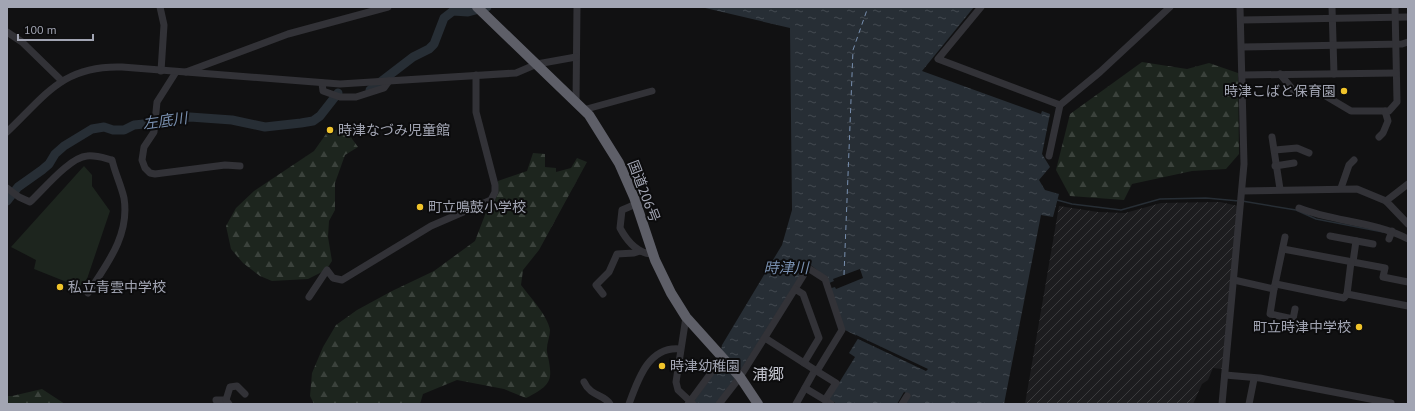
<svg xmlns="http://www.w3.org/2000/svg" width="1415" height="411" font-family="'PT Sans','Noto Sans JP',sans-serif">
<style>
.industrial{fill:url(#industrial-furrows)}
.grass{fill:#1d251e}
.forest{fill:url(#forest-firs)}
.water{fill:url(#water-ripples)}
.pier{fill:#111112}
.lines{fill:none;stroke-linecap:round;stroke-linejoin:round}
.stream{stroke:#272e35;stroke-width:1.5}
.river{stroke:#272e35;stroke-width:9}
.ferry{stroke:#788faf;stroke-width:1;stroke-dasharray:5 4;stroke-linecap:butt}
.minor{stroke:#323237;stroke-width:7}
.highway{stroke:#5e5f68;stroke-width:10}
.poi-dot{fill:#f1c42a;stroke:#0c0c0d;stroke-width:1.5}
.labels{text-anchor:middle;stroke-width:4;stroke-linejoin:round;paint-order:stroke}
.poi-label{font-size:14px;fill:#a2a5b3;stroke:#0c0c0d;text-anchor:start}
.street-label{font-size:14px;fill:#a2a5b3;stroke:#0c0c0d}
.water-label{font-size:15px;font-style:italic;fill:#788faf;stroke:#0c0c0d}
.quarter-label{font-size:16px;fill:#c3c5cf;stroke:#0c0c0d}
</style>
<defs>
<pattern id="industrial-furrows" width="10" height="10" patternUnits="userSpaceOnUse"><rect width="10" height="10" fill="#1d1d1f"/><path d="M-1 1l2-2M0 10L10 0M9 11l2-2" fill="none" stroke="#3b3b3d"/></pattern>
<pattern id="forest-firs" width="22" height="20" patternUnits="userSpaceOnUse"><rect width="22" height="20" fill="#1d251e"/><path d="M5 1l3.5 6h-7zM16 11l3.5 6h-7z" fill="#3b423c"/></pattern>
<pattern id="water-ripples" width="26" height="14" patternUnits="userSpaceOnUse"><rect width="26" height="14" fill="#272e35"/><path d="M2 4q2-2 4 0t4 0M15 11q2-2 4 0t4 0" fill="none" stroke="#434950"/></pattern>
</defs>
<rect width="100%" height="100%" fill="#111112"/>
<path class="industrial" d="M1220,202L1238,206L1222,369L1213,368L1208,380L1202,384L1193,404H1025L1059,206L1098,212L1125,213L1161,203Z"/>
<path class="grass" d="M84,166L92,175V186L110,211L87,279L79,287L34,269L36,260L11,247Z"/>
<g class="forest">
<path d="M1142,62L1187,69L1209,63L1238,73L1239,154L1226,169L1192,171L1132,184L1124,200L1070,196L1056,170L1070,114Z"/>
<path d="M338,129L350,136L358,147L345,155L335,183V210L329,221L328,237L332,261L326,270L308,279L272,281L260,276L243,263L231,249L226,226L236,208L254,191L314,151L326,134Z"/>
<path d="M533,153L545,154V167L556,168V172L571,168L577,158L587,162L539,250L523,270L521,285C530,297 548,316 550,330C550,337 546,345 547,352C553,380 553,384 526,398L504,389L457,380L423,394L420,404H314L310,396L312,373L323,347L336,325L357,310L392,291L434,271L475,241L498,181L527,171Z"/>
<path d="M42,389L65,404H7V396H12Z"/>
</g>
<path class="water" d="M701,7H974L922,71L1041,114L1042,111L1050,114L1042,154L1050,167L1039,180L1045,190L1059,194L1053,217L1041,215L1004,404H904L910,395L904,392L897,404H837L829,399L855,357L849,353L859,337L845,330L826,277L808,263L732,384L717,404H692L718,368L722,345L782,245L792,210L790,28Z"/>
<g class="pier">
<path d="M860,269L863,278L836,289L835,287L828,289L827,284L834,281L833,279Z"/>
<path d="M856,335L928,369L926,371L856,338Z"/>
</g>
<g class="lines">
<g class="stream">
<path d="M1057,200L1072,204L1121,210L1160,199L1206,198L1239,201"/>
<path d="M1242,201L1296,210L1316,219L1383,232"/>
</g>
<g class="river">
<path d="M370,90L413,57L429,49L434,44L444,18L453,11L468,12L487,7"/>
<path d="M7,201L18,187L42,170L49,164L55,154L64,146L92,129L104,127L113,130H124L134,125L164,122L190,117L232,120L265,127L301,123L313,121L320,116L338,93"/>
</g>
<path class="ferry" d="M844,275L853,50L868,7"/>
<g class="minor">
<path d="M160,7L164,25L161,71"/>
<path d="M981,7L938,59L1060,105"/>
<path d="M1332,7L1334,74"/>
<path d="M1241,20L1408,17"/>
<path d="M7,32L22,42L62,81"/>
<path d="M1242,47L1402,44L1408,42"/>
<path d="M176,72L157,102L154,132L144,147L142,160L145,168L150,173L155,174L225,165L240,166"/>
<path d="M186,72L288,34L388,7"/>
<path d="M1280,74L1294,91L1324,95L1351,111H1389L1397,102L1395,7"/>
<path d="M1242,75L1396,73"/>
<path d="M322,83L323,91L340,97H356L384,88L389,81"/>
<path d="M576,102L577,7"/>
<path d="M583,110L652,91"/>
<path d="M7,132C46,95 63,65 122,67L340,84L516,73L537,64L576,57"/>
<path d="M1272,137L1280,189"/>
<path d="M1379,137L1383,133L1388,121L1385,111"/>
<path d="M1275,150L1297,148L1309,153"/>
<path d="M1049,156L1060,105L1100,72L1170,7"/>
<path d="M1275,166L1294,163"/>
<path d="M7,188L19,197L30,202C43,190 70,157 87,156C96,155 104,158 112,160C115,173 121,185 124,198C130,235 107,264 88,293"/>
<path d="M1341,188L1349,165L1354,160"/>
<path d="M1242,191L1357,189L1386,201L1408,224"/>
<path d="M1386,201L1408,184"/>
<path d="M636,204L622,210L620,228C627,241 638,254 653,254"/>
<path d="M1299,208C1334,222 1374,221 1408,239"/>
<path d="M1330,236L1373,244"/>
<path d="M1389,239L1392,231"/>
<path d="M1283,249L1385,268L1383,277L1408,282"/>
<path d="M1353,262L1356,241"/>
<path d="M1234,280L1274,289L1285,237"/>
<path d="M1276,284L1344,298L1347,294L1351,262"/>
<path d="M795,289L808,268L825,279L842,330L817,371"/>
<path d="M1274,289L1270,314L1293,319L1295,309"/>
<path d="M603,294L596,285L609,272L617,254L634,253L640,251"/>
<path d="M1347,294L1408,306"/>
<path d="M309,297L327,270L333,278L342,280L431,226L491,200L495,192V185L476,112V75"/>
<path d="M686,317L676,382L678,390L693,404"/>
<path d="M765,338L815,370L796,404"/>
<path d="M815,370L836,383L825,400L831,404"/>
<path d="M1225,375L1260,378L1391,403"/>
<path d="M584,382C591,397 604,394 610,404"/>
<path d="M805,388L825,400"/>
<path d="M216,400H226"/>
<path d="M229,404L226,400L230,387L237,386L245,394"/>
<path d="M629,404C638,379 649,346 680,349"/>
<path d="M688,404L722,358"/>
<path d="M719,404L740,377L795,289L803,294L819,338L804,363"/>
<path d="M902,404L907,396"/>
<path d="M1222,404L1244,164L1240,7"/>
<path d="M1249,404L1254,379"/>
</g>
<path class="highway" d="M477,7L589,115L619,163L634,197L655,260L671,293L686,317L740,377L758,404"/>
</g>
<g class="poi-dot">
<circle cx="1344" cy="91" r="4"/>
<circle cx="330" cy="130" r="4"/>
<circle cx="420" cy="207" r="4"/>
<circle cx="60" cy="287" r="4"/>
<circle cx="1359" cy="327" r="4"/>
<circle cx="662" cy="366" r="4"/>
</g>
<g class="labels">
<g class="poi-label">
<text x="1336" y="96" text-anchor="end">時津こばと保育園</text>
<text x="338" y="135">時津なづみ児童館</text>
<text x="428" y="212">町立鳴鼓小学校</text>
<text x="68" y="292">私立青雲中学校</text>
<text x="1351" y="332" text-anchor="end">町立時津中学校</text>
<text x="670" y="371">時津幼稚園</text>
</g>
<g class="street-label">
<text transform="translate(644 191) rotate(69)" y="5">国道206号</text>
</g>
<g class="water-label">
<text transform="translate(165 121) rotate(-8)" y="5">左底川</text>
<text x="786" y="273">時津川</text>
</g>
<g class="quarter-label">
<text x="768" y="380">浦郷</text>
</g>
</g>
<rect width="1415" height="411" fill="none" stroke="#a2a5b3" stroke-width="16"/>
<path d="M18 34v6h75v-6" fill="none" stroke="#a2a5b3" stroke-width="2"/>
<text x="24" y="34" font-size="12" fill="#a2a5b3" stroke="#0c0c0d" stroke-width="3" paint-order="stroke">100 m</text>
</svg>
